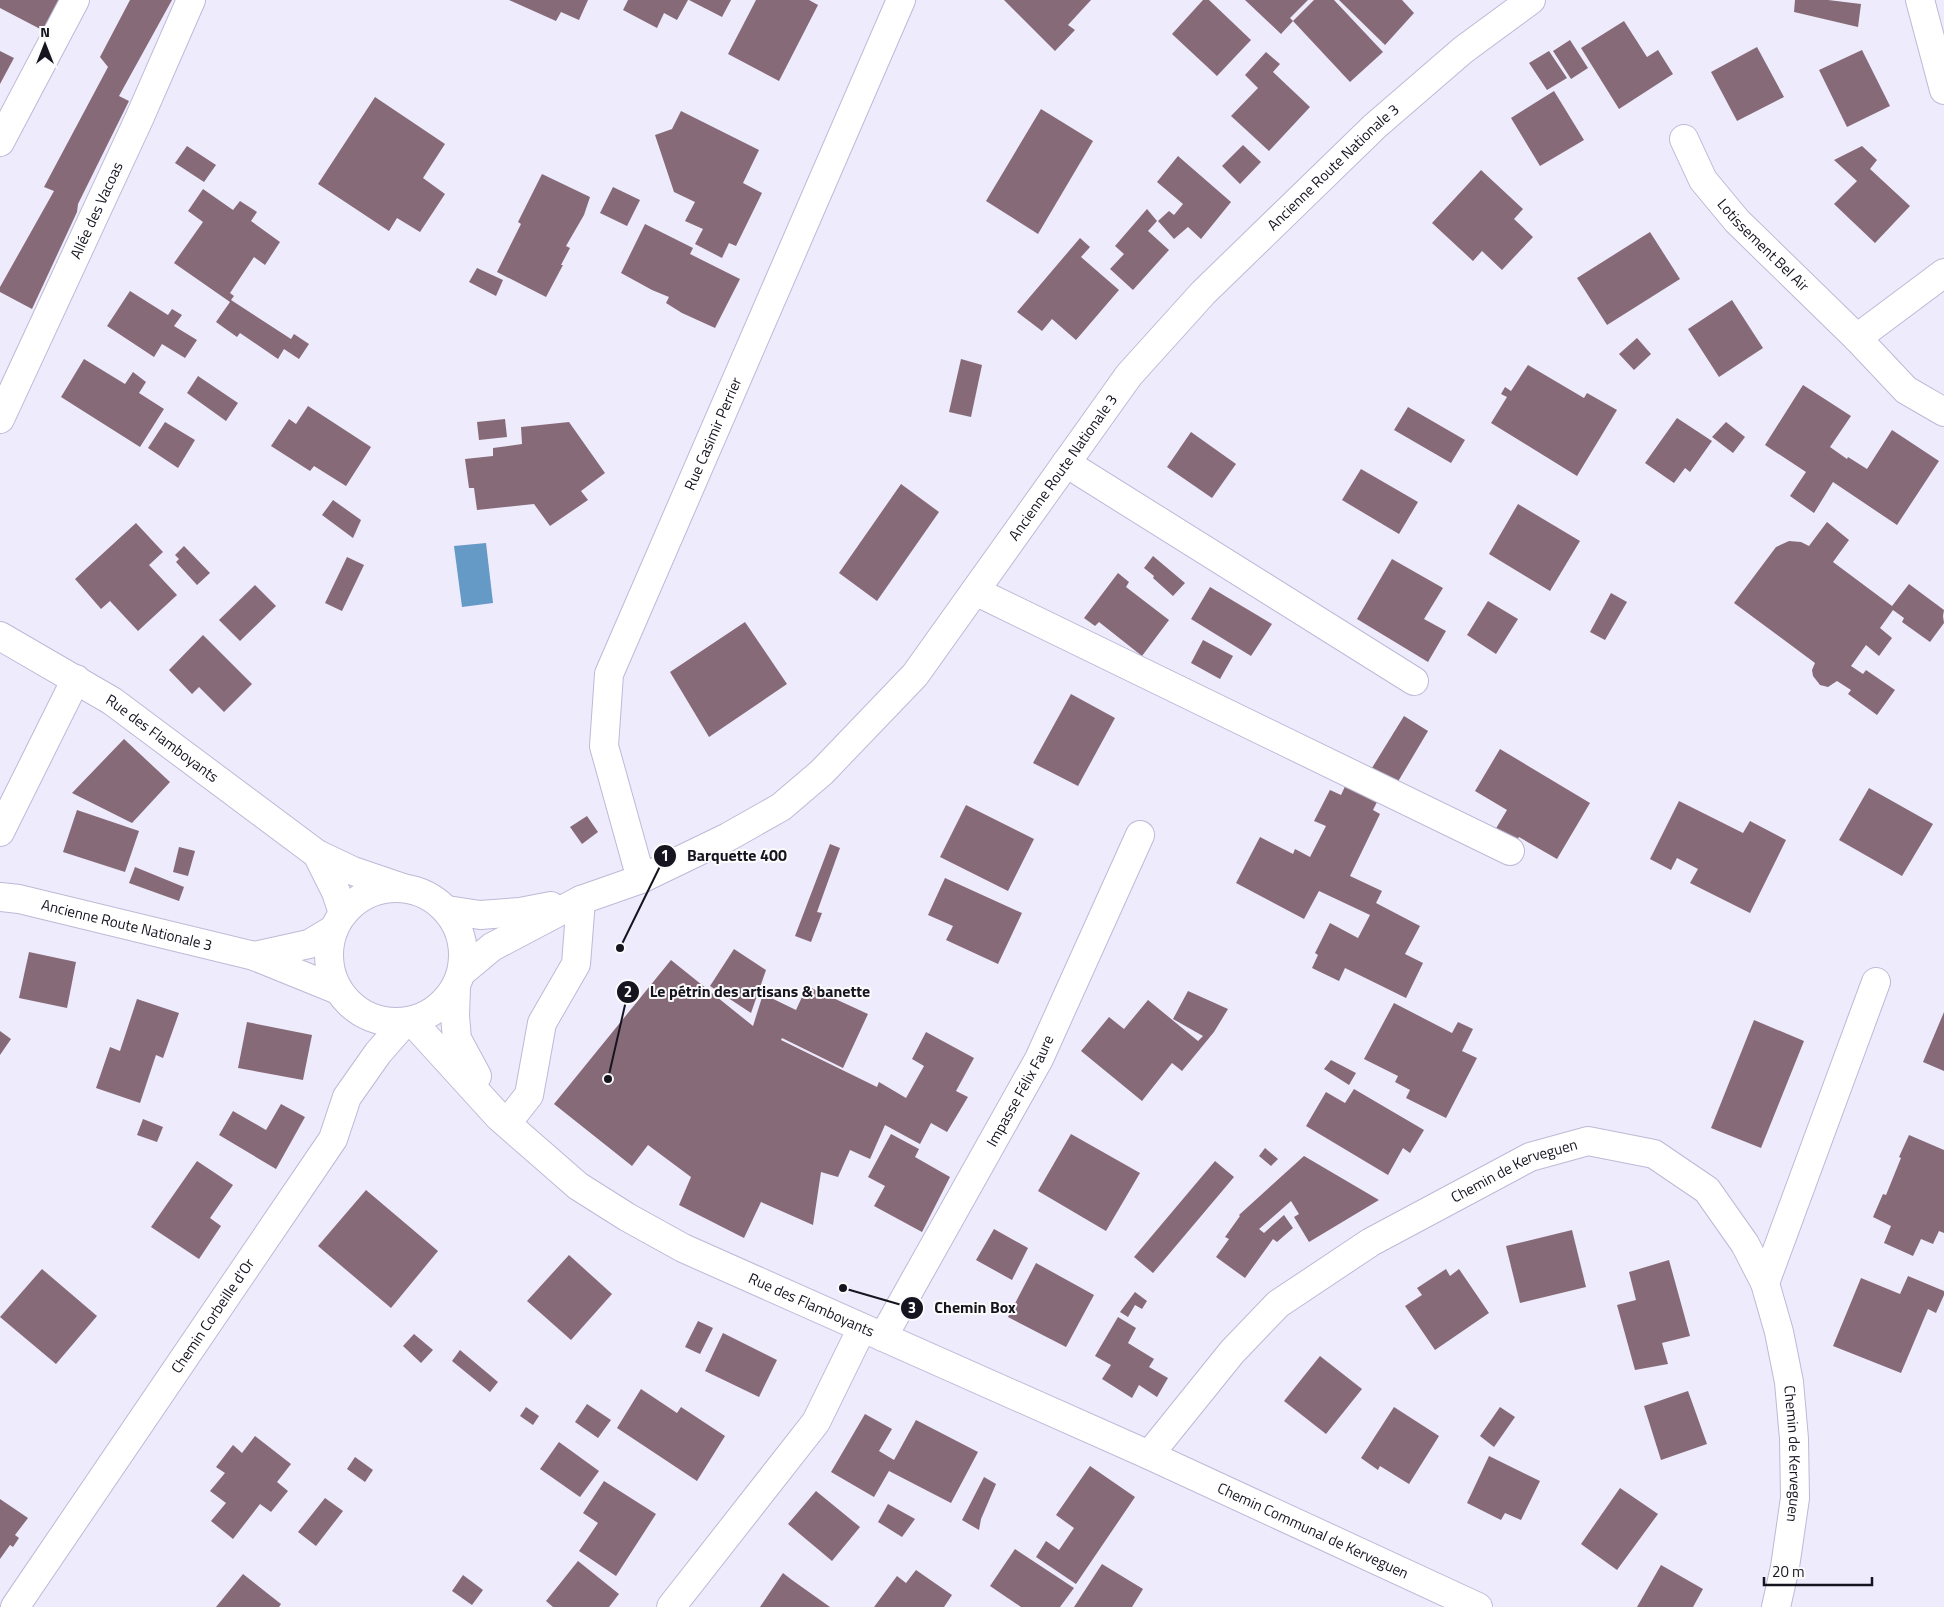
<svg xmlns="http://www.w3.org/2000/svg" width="1944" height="1607" font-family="'Titillium Web',sans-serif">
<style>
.water{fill:#659ac7}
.building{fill:#876a77}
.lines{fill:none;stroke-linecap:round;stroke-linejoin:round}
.minor-casing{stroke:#beb9d6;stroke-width:30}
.major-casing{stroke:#beb9d6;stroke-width:30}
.minor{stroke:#fff;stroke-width:28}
.major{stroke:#fff;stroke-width:28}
.labels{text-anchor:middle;stroke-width:4;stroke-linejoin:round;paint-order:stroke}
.street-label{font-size:15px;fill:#16141f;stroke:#fbfbfb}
.leader{fill:none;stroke:#16141f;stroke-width:2}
.callout-dot{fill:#16141f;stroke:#fbfbfb;stroke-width:2}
.mark-label{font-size:15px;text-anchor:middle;font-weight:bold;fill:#fff}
.callout-label{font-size:16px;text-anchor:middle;font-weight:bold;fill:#16141f;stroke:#fbfbfb;stroke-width:4;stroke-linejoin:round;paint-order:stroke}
</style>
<rect width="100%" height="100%" fill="#eeebfd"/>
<path class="water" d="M486,543L493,603L462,607L454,546Z"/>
<g class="building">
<path d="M0,0H60L44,31L0,8Z"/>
<path d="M130,0H172L119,96L129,101L78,204L77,212L32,309L0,292V287L54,191L44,187L108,67L100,57Z"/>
<path d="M509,0H588L579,20L561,12L556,21Z"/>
<path d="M628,0H688L677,20L664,13L657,28L623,10Z"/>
<path d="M689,0H731L722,17Z"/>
<path d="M756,0H809L818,5L779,81L728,54Z"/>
<path d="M1004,0H1091L1068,25L1075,30L1055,51Z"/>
<path d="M1203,0H1209L1251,40L1217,76L1172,34Z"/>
<path d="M1245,0H1308L1290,18L1293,21L1281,34Z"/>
<path d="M1314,0H1334L1383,52L1350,82L1293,21Z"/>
<path d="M1339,0H1402L1414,13L1385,45Z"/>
<path d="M1795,0H1828L1861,4L1858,27L1794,12Z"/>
<path d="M1624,21L1647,57L1658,50L1673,74L1619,109L1581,48Z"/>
<path d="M1570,40L1588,68L1571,79L1553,51Z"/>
<path d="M1757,47L1784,97L1737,121L1711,72Z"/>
<path d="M1862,50L1890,106L1847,127L1819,70Z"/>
<path d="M0,51L14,58L0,84Z"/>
<path d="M1549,51L1567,78L1547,90L1529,63Z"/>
<path d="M1266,52L1280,64L1273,72L1310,107L1269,151L1231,116L1258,88L1245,75Z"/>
<path d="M1554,91L1584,140L1540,166L1511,118Z"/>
<path d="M375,97L445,144L423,178L445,194L420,232L397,218L389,231L318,184Z"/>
<path d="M1041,109L1093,141L1038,234L986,201Z"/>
<path d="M681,111L759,150L743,183L762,193L736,246L729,243L722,258L695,244L703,229L685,221L695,202L674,192L655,135L672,129Z"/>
<path d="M1243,145L1261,162L1240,184L1222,166Z"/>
<path d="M187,146L216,165L204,182L175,163Z"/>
<path d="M1862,146L1877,160L1870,169L1910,206L1875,243L1834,204L1857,181L1834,160Z"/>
<path d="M1178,156L1231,202L1201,239L1188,227L1174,239L1158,221L1169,211L1174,215L1183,204L1157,182Z"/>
<path d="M1481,170L1523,209L1514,219L1533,237L1502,270L1482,251L1473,261L1432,223Z"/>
<path d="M542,174L590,197L584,215L566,246L570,248L561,265H563L546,297L497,272L521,224L518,222Z"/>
<path d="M613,187L640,200L627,226L600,213Z"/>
<path d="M203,189L233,210L240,201L257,212L251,221L280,242L265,265L254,257L230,293L234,296L231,300L291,339L294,334L309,344L299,359L284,349L278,359L240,333L237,337L216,322L230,302L174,263L203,222L188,211Z"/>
<path d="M1147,209L1157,221L1148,231L1169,250L1133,290L1110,269L1124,254L1115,246Z"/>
<path d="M645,224L693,248L690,254L740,279L715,328L682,313L666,303L669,297L652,290L621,273Z"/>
<path d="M1650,232L1680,279L1607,325L1577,278Z"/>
<path d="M1080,238L1090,247L1081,257L1119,290L1076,340L1052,319L1042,331L1017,312Z"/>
<path d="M477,268L503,280L496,296L469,282Z"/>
<path d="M130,291L168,315L172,309L182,315L174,326L197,340L185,358L162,344L154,357L107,326Z"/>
<path d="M1732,300L1763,348L1719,377L1688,329Z"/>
<path d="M1637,338L1651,354L1634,370L1619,354Z"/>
<path d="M84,359L125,384L133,372L146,382L139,393L164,409L140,447L61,397Z"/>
<path d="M961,359L982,365L971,417L949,412Z"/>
<path d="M1528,365L1584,398L1587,393L1617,410L1577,476L1491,423L1507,397L1501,394L1505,387L1511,391Z"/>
<path d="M198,376L238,403L226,421L187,393Z"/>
<path d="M1803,385L1851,416L1830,447L1847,459L1848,457L1867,469L1892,430L1939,461L1897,525L1833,482L1814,513L1790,496L1806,472L1765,445Z"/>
<path d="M308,406L371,447L346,486L314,466L310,471L271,446L289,419L296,424Z"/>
<path d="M1408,407L1465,440L1451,463L1394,430Z"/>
<path d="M1677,418L1712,441L1690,472L1685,468L1674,483L1645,463Z"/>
<path d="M505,419L507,437L479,440L477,422Z"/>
<path d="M165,422L195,440L178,468L148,448Z"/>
<path d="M569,422L605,473L581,491L588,500L550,526L534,504L477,510L474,488H469L465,459L493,456V448L522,444L521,427Z"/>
<path d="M1726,422L1745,437L1733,453L1712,437Z"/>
<path d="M1191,432L1236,464L1212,498L1167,467Z"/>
<path d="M1361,469L1418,502L1399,534L1342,500Z"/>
<path d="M901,484L939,512L877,601L839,573Z"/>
<path d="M333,500L361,520L353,538L322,515Z"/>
<path d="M1518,504L1580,541L1550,591L1489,554Z"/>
<path d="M1827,522L1849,540L1833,562L1892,606L1909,584L1944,610L1943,616L1944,623L1930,642L1902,622L1904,618L1893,610L1880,628L1892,638L1879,656L1866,645L1851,666L1863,674L1866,670L1895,690L1877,715L1848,694L1851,690L1837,681L1828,687L1820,685L1813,676L1812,670L1815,663L1734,603L1776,547L1789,541L1801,542L1809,546Z"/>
<path d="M136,523L163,552L149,565L177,595L138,631L110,601L101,609L75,579Z"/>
<path d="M184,546L210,573L197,585L176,562L179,559L175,555Z"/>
<path d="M1153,556L1185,583L1173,596L1153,578L1154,576L1144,568Z"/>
<path d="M347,557L364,565L342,611L325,603Z"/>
<path d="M1392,559L1443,588L1424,619L1446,631L1428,662L1357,619Z"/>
<path d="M1118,573L1129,582L1126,587L1169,620L1142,656L1099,622L1095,626L1084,618Z"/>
<path d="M255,585L276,606L240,641L219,620Z"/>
<path d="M1210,587L1272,624L1251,656L1191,619Z"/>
<path d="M1611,593L1627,602L1605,640L1590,632Z"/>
<path d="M1488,601L1518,619L1496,654L1467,635Z"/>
<path d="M745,622L787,684L709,737L670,672Z"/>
<path d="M203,635L252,684L224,712L199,687L192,694L169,670Z"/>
<path d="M1203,640L1233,656L1220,679L1191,663Z"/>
<path d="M1071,694L1115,718L1078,786L1033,763Z"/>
<path d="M1404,716L1428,731L1393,790L1367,776Z"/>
<path d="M124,739L170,782L132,823L72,793Z"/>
<path d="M1500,749L1590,803L1557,859L1519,837L1512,847L1492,835L1507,810L1475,791Z"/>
<path d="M1349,778L1381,794L1373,810L1380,814L1350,876L1382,891L1376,903L1420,926L1405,954L1423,963L1406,998L1345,968L1339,981L1312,968L1318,955L1315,953L1330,923L1358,938L1370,915L1319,891L1304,919L1236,883L1260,837L1293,854L1295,849L1310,857L1326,826L1314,821L1330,790L1341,795Z"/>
<path d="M1869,788L1933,824L1902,876L1839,840Z"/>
<path d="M1679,801L1743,833L1750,821L1786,840L1750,913L1690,883L1698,869L1677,858L1671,870L1650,859Z"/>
<path d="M966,805L1034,839L1008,891L940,857Z"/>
<path d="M77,810L139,831L125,872L63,852Z"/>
<path d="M587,816L598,832L582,844L570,827Z"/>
<path d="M830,844L840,848L817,912L822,913L811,942L795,936Z"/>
<path d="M179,847L195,851L188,876L173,872Z"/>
<path d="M135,867L184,887L179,901L129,883Z"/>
<path d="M945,878L1022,913L998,964L946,940L953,926L928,915Z"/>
<path d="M734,949L766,970L751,1013L710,986Z"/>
<path d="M29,952L76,962L67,1008L19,998Z"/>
<path d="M671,960L753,1026L763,994L796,1010L807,986L868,1014L843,1068L782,1038L781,1040L877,1087L879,1082L906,1098L924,1066L912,1059L926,1032L974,1058L956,1091L968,1097L947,1132L931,1123L920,1144L885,1125L870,1159L850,1150L838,1177L821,1172L813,1225L761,1202L744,1238L679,1205L691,1177L648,1145L632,1166L554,1104Z"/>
<path d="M1188,991L1228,1009L1214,1032L1182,1071L1172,1063L1142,1101L1081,1051L1109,1017L1124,1029L1148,1000L1198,1041L1203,1036L1173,1019Z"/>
<path d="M137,999L179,1013L163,1058L156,1055L140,1103L96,1088L110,1047L120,1051Z"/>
<path d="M1394,1003L1452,1033L1458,1022L1473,1029L1462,1051L1477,1058L1446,1118L1406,1098L1410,1090L1395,1082L1398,1076L1364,1059Z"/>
<path d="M1944,1012V1071L1923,1062Z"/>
<path d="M1754,1020L1804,1041L1761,1148L1711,1128Z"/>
<path d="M247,1022L312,1035L303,1080L238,1068Z"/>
<path d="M0,1031L11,1039L0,1055Z"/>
<path d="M1331,1060L1356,1073L1349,1085L1324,1069Z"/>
<path d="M1354,1089L1424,1130L1410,1153L1403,1148L1388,1175L1306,1126L1326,1092L1345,1103Z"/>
<path d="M281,1104L305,1117L276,1169L219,1135L233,1111L266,1130Z"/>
<path d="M143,1119L163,1127L157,1142L137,1135Z"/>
<path d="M891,1134L919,1149L915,1157L950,1177L922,1232L874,1206L885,1186L868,1177Z"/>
<path d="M1071,1134L1140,1173L1106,1231L1038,1191Z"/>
<path d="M1909,1135L1944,1150V1233L1939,1231L1933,1244L1921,1239L1913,1256L1884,1243L1891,1226L1873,1217L1883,1194L1886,1195L1901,1158L1899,1157Z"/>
<path d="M1265,1148L1278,1159L1271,1166L1259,1156Z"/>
<path d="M1304,1156L1379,1200L1309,1242L1294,1217L1299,1214L1291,1201L1259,1229L1264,1233L1284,1215L1293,1228L1277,1242L1273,1239L1245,1278L1216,1257L1229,1239L1225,1237L1240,1216L1239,1215Z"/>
<path d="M197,1161L233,1185L210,1218L221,1226L199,1259L151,1227Z"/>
<path d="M1215,1161L1234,1177L1153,1273L1134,1257Z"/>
<path d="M366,1190L438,1251L391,1308L318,1246Z"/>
<path d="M994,1229L1028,1248L1012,1280L976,1260Z"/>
<path d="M1572,1230L1586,1287L1520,1303L1506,1246Z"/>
<path d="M569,1255L612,1294L571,1340L527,1301Z"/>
<path d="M1669,1260L1690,1336L1662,1343L1668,1364L1635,1370L1617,1305L1636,1300L1629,1272Z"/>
<path d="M1036,1263L1094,1295L1066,1347L1008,1317Z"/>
<path d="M42,1269L97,1316L56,1364L0,1317Z"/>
<path d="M1446,1269L1450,1276L1459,1269L1489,1313L1435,1350L1405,1306L1422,1295L1417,1288Z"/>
<path d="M1908,1276L1944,1291V1295L1936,1313L1928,1309L1901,1373L1833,1346L1861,1278L1900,1294Z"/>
<path d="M1135,1292L1147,1301L1142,1309L1135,1305L1128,1317L1120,1312Z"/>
<path d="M1118,1317L1136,1328L1128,1343L1154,1359L1149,1367L1168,1378L1157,1397L1139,1385L1132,1398L1102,1379L1111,1365L1095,1356Z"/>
<path d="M698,1321L713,1328L700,1354L685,1347Z"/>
<path d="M723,1333L777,1360L759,1397L705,1371Z"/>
<path d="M414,1334L433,1350L421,1363L403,1346Z"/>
<path d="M460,1350L498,1382L490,1392L452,1361Z"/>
<path d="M1320,1356L1362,1389L1326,1434L1284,1401Z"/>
<path d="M641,1389L677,1413L681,1407L725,1436L697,1481L617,1428Z"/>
<path d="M1688,1391L1707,1444L1661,1460L1644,1406Z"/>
<path d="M587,1404L611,1420L598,1438L575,1422Z"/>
<path d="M526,1407L539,1416L533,1425L520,1416Z"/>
<path d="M1394,1407L1439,1436L1409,1484L1380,1466L1378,1470L1361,1458Z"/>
<path d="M1500,1407L1515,1417L1494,1447L1480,1436Z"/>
<path d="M865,1414L892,1429L879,1451L894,1460L916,1420L978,1452L951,1503L889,1471L874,1497L831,1472Z"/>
<path d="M255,1436L291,1464L277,1482L288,1491L271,1512L260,1504L233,1539L211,1521L226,1503L210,1491L225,1473L216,1467L233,1445L242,1453Z"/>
<path d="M559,1442L599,1471L580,1497L540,1469Z"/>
<path d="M1489,1456L1540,1481L1521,1520L1505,1513L1501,1520L1467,1503Z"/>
<path d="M355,1457L373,1470L365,1482L347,1469Z"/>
<path d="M1090,1466L1135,1497L1076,1584L1036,1557L1046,1541L1059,1550L1074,1528L1056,1515Z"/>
<path d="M984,1477L996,1484L981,1519L979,1530L962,1520Z"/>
<path d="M604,1481L656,1514L616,1576L579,1551L598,1523L583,1513Z"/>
<path d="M1620,1488L1658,1514L1617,1570L1581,1544Z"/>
<path d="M816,1491L860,1527L832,1561L788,1524Z"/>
<path d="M325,1498L343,1511L316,1546L298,1532Z"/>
<path d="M0,1499L28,1518L15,1535L19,1538L13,1547L10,1545L0,1559Z"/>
<path d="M888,1504L915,1519L902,1537L878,1522Z"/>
<path d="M1015,1549L1074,1588L1060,1607H1021L990,1586Z"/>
<path d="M578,1561L619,1594L609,1607H553L546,1601Z"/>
<path d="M1102,1564L1143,1589L1132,1607H1074Z"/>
<path d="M1661,1565L1703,1589L1693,1607H1637Z"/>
<path d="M916,1570L952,1595L944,1607H874L897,1576L906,1583Z"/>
<path d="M783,1573L792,1580L830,1607H760Z"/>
<path d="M243,1574L281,1604L279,1607H216Z"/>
<path d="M463,1575L483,1590L472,1605L452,1591Z"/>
</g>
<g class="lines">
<g class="minor-casing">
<g id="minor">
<path d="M1920,0L1944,90"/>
<path id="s1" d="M1684,139L1703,180L1737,221L1857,338L1906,390L1944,412"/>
<path d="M0,142L75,0"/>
<path d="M1857,338L1944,273"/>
<path id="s2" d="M0,419L139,119L191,0"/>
<path d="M1066,463L1414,681"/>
<path d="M975,591L1510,851"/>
<path d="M0,832L76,679"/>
<path id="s3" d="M641,879L604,746L609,674L901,0"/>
<path d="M507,1123L529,1095L542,1023L576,964L581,900"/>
<path d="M1765,1283L1876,982"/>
<path id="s4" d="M883,1337L1039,1059L1140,835"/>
<path id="s5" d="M1149,1455L1232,1352L1278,1304L1371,1242L1530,1157L1588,1141L1654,1154L1707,1190L1745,1244L1765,1283L1779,1332L1789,1382L1794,1439L1795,1498L1785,1567L1776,1607"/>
<path id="s6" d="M15,1607L333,1139L347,1097L378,1053L405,1022"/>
<path d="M671,1607L816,1422L862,1328"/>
</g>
</g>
<g class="major-casing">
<g id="major">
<path id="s7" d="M0,636L112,701L317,854L353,871L403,888"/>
<path d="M317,854L336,892L343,913"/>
<circle cx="396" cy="955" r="67"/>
<path id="s8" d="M0,897L19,899L254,956L338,990"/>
<path d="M447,910L480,915L520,912L551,906"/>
<path d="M254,956L309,944L334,929"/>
<path id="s9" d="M462,972L492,947L581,900L641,879L728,837L781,807L822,772L915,675L1129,375L1203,293L1375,126L1463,50L1531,0"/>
<path d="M456,987L455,1016L457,1039L477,1076"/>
<path id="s10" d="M405,1022L418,1028L499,1117L578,1186L627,1217L683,1248L1149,1455L1478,1607"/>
</g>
</g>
<use href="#minor" class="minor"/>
<use href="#major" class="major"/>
</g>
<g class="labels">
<g class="street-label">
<text dy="5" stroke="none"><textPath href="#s9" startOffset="1209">Ancienne Route Nationale 3</textPath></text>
<text dy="5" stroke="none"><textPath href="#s2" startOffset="230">Allée des Vacoas</textPath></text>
<text dy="5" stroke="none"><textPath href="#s1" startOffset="134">Lotissement Bel Air</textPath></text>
<text dy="5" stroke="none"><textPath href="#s3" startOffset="472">Rue Casimir Perrier</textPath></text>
<text dy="5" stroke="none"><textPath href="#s9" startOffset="804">Ancienne Route Nationale 3</textPath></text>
<text dy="5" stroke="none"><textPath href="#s7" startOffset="192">Rue des Flamboyants</textPath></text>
<text dy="5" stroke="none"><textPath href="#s8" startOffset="130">Ancienne Route Nationale 3</textPath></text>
<text dy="5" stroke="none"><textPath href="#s4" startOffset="282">Impasse Félix Faure</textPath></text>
<text dy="5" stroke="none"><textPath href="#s5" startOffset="471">Chemin de Kerveguen</textPath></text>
<text dy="5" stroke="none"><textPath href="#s10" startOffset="502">Rue des Flamboyants</textPath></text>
<text dy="5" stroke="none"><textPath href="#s6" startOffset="352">Chemin Corbeille d'Or</textPath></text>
<text dy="5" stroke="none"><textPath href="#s5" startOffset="966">Chemin de Kerveguen</textPath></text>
<text dy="5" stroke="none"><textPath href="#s10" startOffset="1052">Chemin Communal de Kerveguen</textPath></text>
</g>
</g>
<path class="leader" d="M620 948L665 856M608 1079L628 992M843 1288L912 1308"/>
<g class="callout-dot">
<circle cx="620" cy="948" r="5"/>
<circle cx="608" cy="1079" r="5"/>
<circle cx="843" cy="1288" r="5"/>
<circle cx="665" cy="856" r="12"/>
<circle cx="628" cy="992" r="12"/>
<circle cx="912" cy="1308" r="12"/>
</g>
<g class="mark-label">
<text x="665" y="861">1</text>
<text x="628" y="997">2</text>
<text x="912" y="1313">3</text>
</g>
<g class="callout-label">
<text x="737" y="861">Barquette 400</text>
<text x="760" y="997">Le pétrin des artisans &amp; banette</text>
<text x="975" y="1313">Chemin Box</text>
</g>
<g transform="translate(45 45)" stroke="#fbfbfb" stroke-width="4" paint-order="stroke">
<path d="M0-4L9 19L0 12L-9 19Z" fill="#16141f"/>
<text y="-8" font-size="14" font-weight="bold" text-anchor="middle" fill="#16141f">N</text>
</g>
<path d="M1764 1577v8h108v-8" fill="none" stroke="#16141f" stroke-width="2.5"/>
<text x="1772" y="1577" font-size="15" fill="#16141f" stroke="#fbfbfb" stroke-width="4" paint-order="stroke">20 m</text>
</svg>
